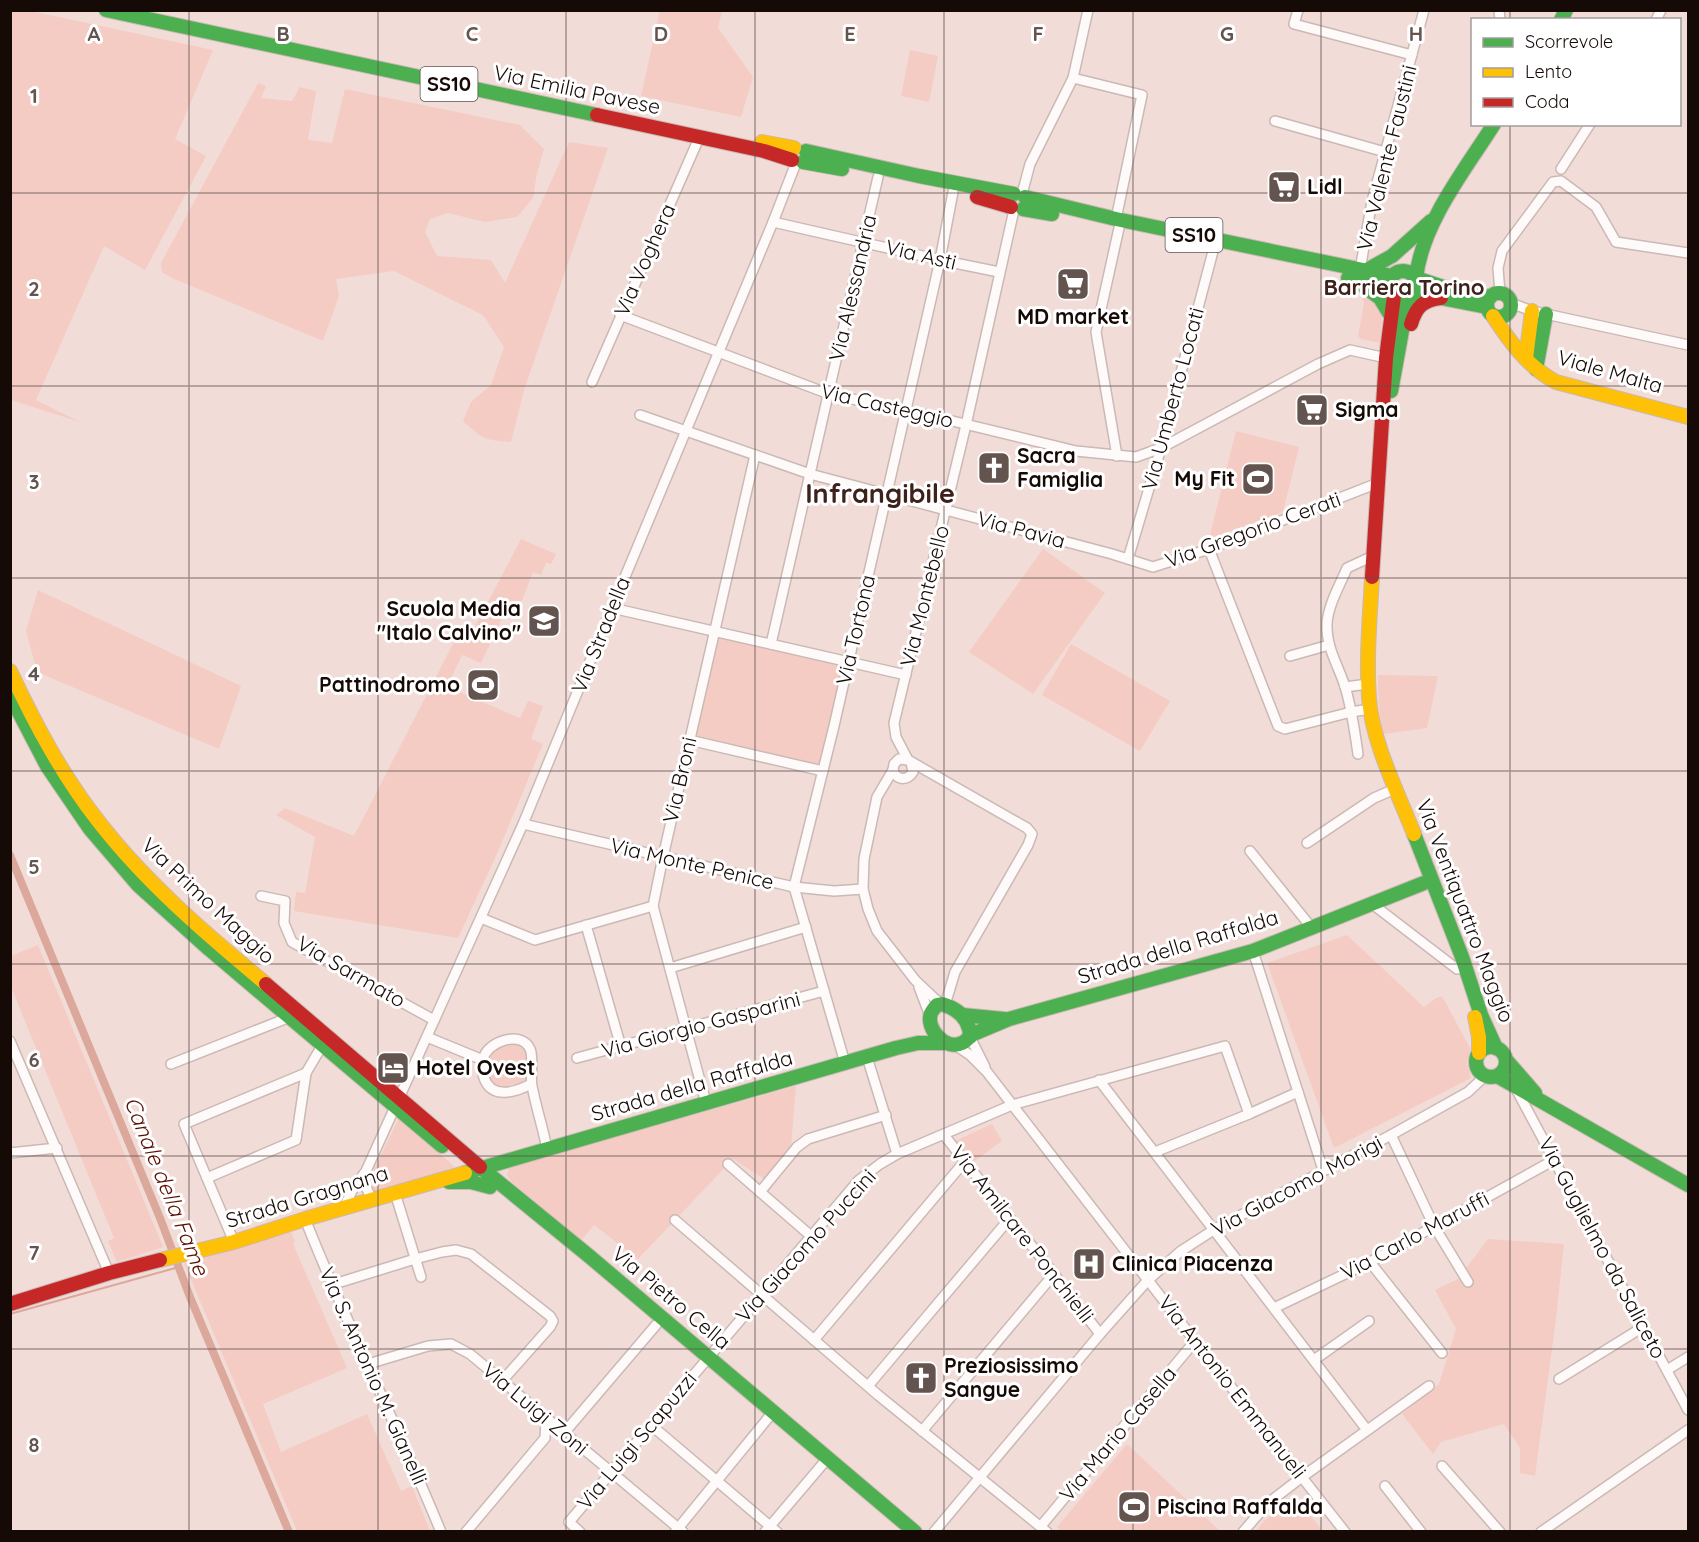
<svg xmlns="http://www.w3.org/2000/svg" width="1699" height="1542" font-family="Quicksand,sans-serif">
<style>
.green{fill:#f4ccc3}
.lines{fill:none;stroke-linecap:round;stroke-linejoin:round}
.stream{stroke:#dca89c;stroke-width:2}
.canal{stroke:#dca89c;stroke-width:8}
.street-casing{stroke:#cab9b5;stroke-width:12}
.fast-casing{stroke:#cab9b5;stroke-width:16}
.slow-casing{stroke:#cab9b5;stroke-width:16}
.jam-casing{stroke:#cab9b5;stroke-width:16}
.street{stroke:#fdfaf9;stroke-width:9}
.fast{stroke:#4caf50;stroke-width:14}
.slow{stroke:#ffc107;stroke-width:14}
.jam{stroke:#c62828;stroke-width:14}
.grid{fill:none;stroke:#635450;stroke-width:1.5;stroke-opacity:0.55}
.labels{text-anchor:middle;stroke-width:6;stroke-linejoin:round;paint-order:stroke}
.shield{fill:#fff;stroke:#5c5451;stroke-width:1.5}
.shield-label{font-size:20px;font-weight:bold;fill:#160a07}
.street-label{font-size:21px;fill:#160a07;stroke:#fff}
.poi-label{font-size:21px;font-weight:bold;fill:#160a07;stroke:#fff;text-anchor:start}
.neighbourhood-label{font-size:22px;font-weight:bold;fill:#3d211a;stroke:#fff}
.water-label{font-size:22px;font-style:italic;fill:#5c0f01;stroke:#fff}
.district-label{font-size:27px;font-weight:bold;fill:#3d211a;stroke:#fff}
.grid-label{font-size:20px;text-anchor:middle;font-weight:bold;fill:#635450;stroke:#fff;stroke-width:6;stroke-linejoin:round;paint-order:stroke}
</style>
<rect width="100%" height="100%" fill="#f2dcd8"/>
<g class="green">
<path d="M660,10L722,11L718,28L753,77L741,117L641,96Z"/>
<path d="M10,11H31L213,50L175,139L206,156L145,270L104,246L36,400L80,422L11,400Z"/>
<path d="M910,50L938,56L929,102L901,96Z"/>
<path d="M258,83L266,86L261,98L292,101L300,87L316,91L308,140L332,143L345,89L520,125L544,149L537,173L533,198L517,217L485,222L448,213L430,219L425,232L437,256L491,260L505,283L569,142L608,148L524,390L511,442C483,440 483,439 463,421L471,402L491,385L504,347L483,315L394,271L336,279L339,296L323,341L172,278L162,272L161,263Z"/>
<path d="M1363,295L1371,298L1383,309L1380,343L1361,339L1358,336L1364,303L1362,297Z"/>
<path d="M1236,431L1299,447L1283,512L1209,539Z"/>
<path d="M521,539L556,554L551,564L546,563L541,575L533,572L519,608L509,604L481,663L462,655L447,687L520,718L528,701L543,706L531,739L543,744L496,856L458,938L294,911L296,892L305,893L315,837L276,815L285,808L354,836L459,632L470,636Z"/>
<path d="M1043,549L1105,593L1033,694L969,652Z"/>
<path d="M38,590L241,686L219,749L37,672L26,631Z"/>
<path d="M717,635L844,664L821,766L693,737Z"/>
<path d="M1071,644L1170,701L1140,751L1042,695Z"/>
<path d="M1378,675L1438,676L1427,728L1384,734C1378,714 1378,695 1378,675Z"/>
<path d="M1347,935L1424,1007L1436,998L1442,996L1471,1050L1467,1063L1471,1078L1334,1148L1267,963Z"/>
<path d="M38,945L163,1247L117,1262L108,1241L114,1238L11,987V956Z"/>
<path d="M515,1044L522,1046L527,1052L526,1079L519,1085L511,1084L505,1088H499C485,1079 480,1062 496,1050C501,1046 509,1046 515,1044Z"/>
<path d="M796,1086L791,1147L764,1179L733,1159L638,1259L594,1225L581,1241L512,1182L507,1175L509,1168L514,1166Z"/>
<path d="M399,1118L455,1167L376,1193L370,1189L368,1182Z"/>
<path d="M992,1124L1002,1141L973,1162L955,1141Z"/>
<path d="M291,1232L295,1242L293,1244L347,1368L263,1404L281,1452L367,1414L401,1491L412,1486L430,1531H297L184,1263Z"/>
<path d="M1488,1239L1564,1244L1556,1319L1535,1476L1520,1473V1448L1504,1424L1441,1442L1433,1454L1402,1414L1439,1384L1456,1329L1435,1290L1458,1279Z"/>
<path d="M1127,1444L1220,1531L1062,1532L1057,1527Z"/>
<path d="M1295,1497L1323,1531H1256L1263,1522Z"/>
</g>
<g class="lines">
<path class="stream" d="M10,1314L179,1267"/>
<path class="canal" d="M10,855L160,1218L190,1297L289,1532"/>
<g class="street-casing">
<g id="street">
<path d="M1298,10L1294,24L1412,55"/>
<path d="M1499,10L1500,20"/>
<path d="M1656,20L1661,10"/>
<path d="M1073,78L1142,95L1116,219"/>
<path d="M1275,121L1385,152"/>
<path d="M1561,169L1590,124"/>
<path d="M1022,194L1030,164L1073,78L1088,10"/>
<path d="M773,222L940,260L999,272"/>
<path d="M1360,270L1372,201L1424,10"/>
<path d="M1500,293L1498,268L1502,251L1553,182L1561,181L1596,207L1616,242L1688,253"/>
<path d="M1511,303L1532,311L1688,345"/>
<path d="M620,315L829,394L936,417L1076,451L1136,457L1161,448L1318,364L1350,350L1386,358"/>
<path d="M592,382L699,138"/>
<path d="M640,415L810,474L1112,554L1153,567L1209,549L1378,483"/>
<path d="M1117,456L1096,332L1119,228"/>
<path d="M1209,549L1278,726L1285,729L1351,712L1370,709"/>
<path d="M1128,559L1161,448L1216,240"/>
<path d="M612,608L906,675"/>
<path d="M771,644L878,177"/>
<path d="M1290,656L1329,645"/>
<path d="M1345,687L1368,684"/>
<path d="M689,740L823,771"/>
<path d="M1358,754C1355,733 1352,711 1346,690C1340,668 1326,649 1327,624C1328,605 1340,585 1347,568L1373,556"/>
<path d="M908,760L896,737L894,723L966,425L1014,210"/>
<path d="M911,762L913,772C907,781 897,781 893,770L894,764L899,759L908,760L1027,828L1032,834L1028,845L955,972L945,1005"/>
<path d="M893,770L877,797L864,859L863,889L868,909L877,931L915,980L934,998L942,1004"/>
<path d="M523,824L794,887L834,891L863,889"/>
<path d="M1307,843L1374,798L1397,788"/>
<path d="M1250,851L1311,927"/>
<path d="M261,896L285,901L284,923L292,942L434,1020"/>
<path d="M1371,903L1457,969"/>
<path d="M481,918L535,940L653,906"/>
<path d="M586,925L621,1047"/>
<path d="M1253,951L1323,1170"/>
<path d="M670,968L806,927"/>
<path d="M919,987L930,1016"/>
<path d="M427,1037L483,1060"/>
<path d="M970,1037L985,1067"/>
<path d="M10,1041L109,1273"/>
<path d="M955,1045L970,1055L987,1072L1195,1341L1345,1532"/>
<path d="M867,1057L897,1154"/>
<path d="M577,1058L824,991"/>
<path d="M845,1063L794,887L834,726L940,260L953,192"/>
<path d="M171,1064L290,1017"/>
<path d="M1099,1080L1367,1430"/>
<path d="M531,1084C516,1092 492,1100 484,1078C482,1072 481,1066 483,1060C486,1041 522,1030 530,1049C534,1057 530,1075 532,1086C536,1107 543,1128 547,1149"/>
<path d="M1515,1087L1688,1410"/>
<path d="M706,1103L653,906L663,857L755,455"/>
<path d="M944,1135L1054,1274L1100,1334"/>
<path d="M1391,1135L1434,1226L1468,1282"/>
<path d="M1155,1152L1249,1114L1298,1092"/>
<path d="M10,1153L57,1148"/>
<path d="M728,1164L811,1236"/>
<path d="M366,1173L365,1185L372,1200"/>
<path d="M207,1178L296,1140L306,1073L323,1044"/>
<path d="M760,1192L797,1147L808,1139L886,1115"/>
<path d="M395,1193L421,1277"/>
<path d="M343,1209L354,1187L366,1171L523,824L612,608L773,222L796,163"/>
<path d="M305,1219C347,1325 398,1427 441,1532"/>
<path d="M675,1220L878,1395L1047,1532"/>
<path d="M234,1242L184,1124L306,1073"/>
<path d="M1370,1262L1442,1353"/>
<path d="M331,1285L415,1259L442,1252L456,1250L471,1254L550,1316L553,1321L550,1327L502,1381"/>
<path d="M1274,1308L1370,1262L1554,1160"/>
<path d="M814,1340L965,1161"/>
<path d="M1314,1360L1369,1321"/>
<path d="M368,1364L428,1346L451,1344L470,1354L683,1532"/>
<path d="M1667,1370L1688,1357"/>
<path d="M1559,1379L1643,1327"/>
<path d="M868,1386L1010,1218"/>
<path d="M651,1425L777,1532"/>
<path d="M922,1431L1054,1274"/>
<path d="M564,1433L656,1325"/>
<path d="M1442,1466L1500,1532"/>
<path d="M1385,1486L1421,1532"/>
<path d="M1041,1526L1195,1341"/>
<path d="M466,1532L545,1438L546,1419"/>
<path d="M580,1532L569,1522L859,1180L880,1164L897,1154L1012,1105L1225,1046L1249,1114"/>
<path d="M675,1532L773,1412"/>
<path d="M765,1532L827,1459"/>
<path d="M934,1532L1100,1334L1148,1280L1181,1251L1215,1229L1391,1135L1468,1092L1485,1076"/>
<path d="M1243,1532L1267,1504L1302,1477L1429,1386"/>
<path d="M1541,1532L1688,1430"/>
</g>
</g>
<g class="fast-casing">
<g id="fast">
<path d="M106,10L597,115"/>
<path d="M1561,20L1566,10"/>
<path d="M806,151L919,176L1014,194"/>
<path d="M803,162L842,169"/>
<path d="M1025,197L1116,219L1392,276"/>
<path d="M1023,209L1052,214"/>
<circle cx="1403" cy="285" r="14"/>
<path d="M1365,271L1392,256L1431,221"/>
<path d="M1348,278L1389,288"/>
<path d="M1416,278L1443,287L1490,297"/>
<path d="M1416,278C1422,223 1465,170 1494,124"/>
<path d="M1362,285L1380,298L1391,316"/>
<circle cx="1499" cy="305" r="12"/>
<path d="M1415,293L1487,307"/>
<path d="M1536,369L1546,314"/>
<path d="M1391,391L1408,298"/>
<path d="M10,695L47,766L90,829L138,885L209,949L442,1146"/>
<path d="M1414,834L1462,957L1481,1015L1496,1048"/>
<path d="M942,1004C958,1009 970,1019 970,1037C967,1039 965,1042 962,1043C946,1051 925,1029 931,1013C931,1012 937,1005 937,1005Z"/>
<path d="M962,1015L1004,1019"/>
<path d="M971,1035L1009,1019L1253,951L1424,883"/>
<circle cx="1491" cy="1062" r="15"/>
<path d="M1507,1061L1535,1093"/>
<path d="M1497,1076L1688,1185"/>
<path d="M480,1167L589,1256L915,1532"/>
<path d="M465,1173L896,1048L918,1043H946"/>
<path d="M449,1182H471L490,1187"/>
</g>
</g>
<g class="slow-casing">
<g id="slow">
<path d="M762,142L794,148"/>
<path d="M1493,316C1510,342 1528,367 1556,382L1688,417"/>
<path d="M1526,358L1532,311"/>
<path d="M1372,577C1370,617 1366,658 1369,698C1372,742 1398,793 1414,834"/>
<path d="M10,671C35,724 62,775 98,821C146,883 206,934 266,984"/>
<path d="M1475,1017L1479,1037V1053"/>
<path d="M160,1260L234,1242L305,1219L465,1173"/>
</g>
</g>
<g class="jam-casing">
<g id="jam">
<path d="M597,115L764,151L792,160"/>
<path d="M977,197L1011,207"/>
<path d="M1411,324C1416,307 1423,300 1441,298"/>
<path d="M1372,577L1386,358L1394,296"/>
<path d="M266,984L480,1167"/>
<path d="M10,1304L109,1273L160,1260"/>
</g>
</g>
<use href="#street" class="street"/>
<use href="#fast" class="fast"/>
<use href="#slow" class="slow"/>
<use href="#jam" class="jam"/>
</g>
<path class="grid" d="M189,10V1532M378,10V1532M566,10V1532M755,10V1532M944,10V1532M1133,10V1532M1321,10V1532M1510,10V20M1510,124V1532M10,193H1688M10,386H1688M10,578H1688M10,771H1688M10,964H1688M10,1156H1688M10,1349H1688"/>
<defs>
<g id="supermarket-square" transform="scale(1.725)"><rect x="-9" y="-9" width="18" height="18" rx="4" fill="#635450" stroke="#fff"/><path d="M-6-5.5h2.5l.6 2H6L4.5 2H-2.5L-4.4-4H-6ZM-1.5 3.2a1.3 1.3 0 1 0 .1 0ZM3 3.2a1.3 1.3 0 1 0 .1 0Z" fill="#fff"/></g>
<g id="church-square" transform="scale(1.725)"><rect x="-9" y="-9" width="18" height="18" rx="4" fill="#635450" stroke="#fff"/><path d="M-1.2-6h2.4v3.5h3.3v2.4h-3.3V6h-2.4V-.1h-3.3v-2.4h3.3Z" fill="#fff"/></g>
<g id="stadium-square" transform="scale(1.725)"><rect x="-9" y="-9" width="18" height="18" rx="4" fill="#635450" stroke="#fff"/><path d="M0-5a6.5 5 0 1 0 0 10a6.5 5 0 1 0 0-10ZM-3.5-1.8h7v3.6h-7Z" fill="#fff"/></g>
<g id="school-square" transform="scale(1.725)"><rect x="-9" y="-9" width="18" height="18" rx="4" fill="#635450" stroke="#fff"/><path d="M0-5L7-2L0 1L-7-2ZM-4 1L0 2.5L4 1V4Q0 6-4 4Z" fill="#fff"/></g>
<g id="hotel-square" transform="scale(1.725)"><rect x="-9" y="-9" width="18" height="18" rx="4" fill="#635450" stroke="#fff"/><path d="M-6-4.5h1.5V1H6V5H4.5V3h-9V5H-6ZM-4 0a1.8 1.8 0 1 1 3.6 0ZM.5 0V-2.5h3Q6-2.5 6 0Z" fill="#fff"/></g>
<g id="hospital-square" transform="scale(1.725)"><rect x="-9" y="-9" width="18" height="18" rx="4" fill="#635450" stroke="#fff"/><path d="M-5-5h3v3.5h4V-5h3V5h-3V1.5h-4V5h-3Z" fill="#fff"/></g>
</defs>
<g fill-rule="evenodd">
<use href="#supermarket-square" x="1284" y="187"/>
<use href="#supermarket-square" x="1073" y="284"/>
<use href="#supermarket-square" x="1312" y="410"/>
<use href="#church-square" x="994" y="468"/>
<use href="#stadium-square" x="1258" y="479"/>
<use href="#school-square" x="544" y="621"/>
<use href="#stadium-square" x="483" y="685"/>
<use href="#hotel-square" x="393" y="1068"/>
<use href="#hospital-square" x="1089" y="1264"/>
<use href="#church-square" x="921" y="1378"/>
<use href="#stadium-square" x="1134" y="1507"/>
</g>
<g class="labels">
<g class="shield">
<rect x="420.5" y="67" width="57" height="34" rx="4.5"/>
<rect x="1165.5" y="218" width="57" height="34" rx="4.5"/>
</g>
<g class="shield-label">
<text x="449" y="91">SS10</text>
<text x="1194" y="242">SS10</text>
</g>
<g class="street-label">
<text transform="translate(577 90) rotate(12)" y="7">Via Emilia Pavese</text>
<text transform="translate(1387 158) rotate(-76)" y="7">Via Valente Faustini</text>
<text transform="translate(921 255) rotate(13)" y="7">Via Asti</text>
<text transform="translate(645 260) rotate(-66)" y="7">Via Voghera</text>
<text transform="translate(853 288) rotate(-77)" y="7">Via Alessandria</text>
<text transform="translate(1610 372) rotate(16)" y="7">Viale Malta</text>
<text transform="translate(1173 399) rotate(-75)" y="7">Via Umberto Locati</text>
<text transform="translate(887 406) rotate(13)" y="7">Via Casteggio</text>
<text transform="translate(1021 530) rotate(15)" y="7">Via Pavia</text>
<text transform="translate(1253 530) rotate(-20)" y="7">Via Gregorio Cerati</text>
<text transform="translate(925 596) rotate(-76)" y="7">Via Montebello</text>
<text transform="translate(856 630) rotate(-77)" y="7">Via Tortona</text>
<text transform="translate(601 635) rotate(-68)" y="7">Via Stradella</text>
<text transform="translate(680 780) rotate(-77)" y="7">Via Broni</text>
<text transform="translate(692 864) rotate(13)" y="7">Via Monte Penice</text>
<text transform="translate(208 901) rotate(43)" y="7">Via Primo Maggio</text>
<text transform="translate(1465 911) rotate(69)" y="7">Via Ventiquattro Maggio</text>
<text transform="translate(1178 947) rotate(-17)" y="7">Strada della Raffalda</text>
<text transform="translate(351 972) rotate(30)" y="7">Via Sarmato</text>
<text transform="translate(701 1025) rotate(-15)" y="7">Via Giorgio Gasparini</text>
<text transform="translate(692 1086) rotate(-16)" y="7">Strada della Raffalda</text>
<text transform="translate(1297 1186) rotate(-28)" y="7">Via Giacomo Morigi</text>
<text transform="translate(307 1197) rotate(-17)" y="7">Strada Gragnana</text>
<text transform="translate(1022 1234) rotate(52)" y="7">Via Amilcare Ponchielli</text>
<text transform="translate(1415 1236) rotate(-28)" y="7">Via Carlo Maruffi</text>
<text transform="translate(806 1246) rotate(-48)" y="7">Via Giacomo Puccini</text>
<text transform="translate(1602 1248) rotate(62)" y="7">Via Guglielmo da Saliceto</text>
<text transform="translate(671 1298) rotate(40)" y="7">Via Pietro Cella</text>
<text transform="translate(373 1376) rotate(66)" y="7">Via S. Antonio M. Gianelli</text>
<text transform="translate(1232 1387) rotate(52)" y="7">Via Antonio Emmanueli</text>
<text transform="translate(535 1409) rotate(40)" y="7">Via Luigi Zoni</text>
<text transform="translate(1118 1434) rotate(-50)" y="7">Via Mario Casella</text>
<text transform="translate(637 1441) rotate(-50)" y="7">Via Luigi Scapuzzi</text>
</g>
<g class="poi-label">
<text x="1307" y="194">Lidl</text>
<text x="1073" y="324" text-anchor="middle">MD market</text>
<text x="1335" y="417">Sigma</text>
<text x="1017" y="463">Sacra<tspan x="1017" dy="24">Famiglia</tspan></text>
<text x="1235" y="486" text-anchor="end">My Fit</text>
<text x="521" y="616" text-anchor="end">Scuola Media<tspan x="521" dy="24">"Italo Calvino"</tspan></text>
<text x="460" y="692" text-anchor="end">Pattinodromo</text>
<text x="416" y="1075">Hotel Ovest</text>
<text x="1112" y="1271">Clinica Piacenza</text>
<text x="944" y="1373">Preziosissimo<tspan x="944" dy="24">Sangue</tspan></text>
<text x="1157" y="1514">Piscina Raffalda</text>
</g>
<g class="neighbourhood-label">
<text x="1404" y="295">Barriera Torino</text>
</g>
<g class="water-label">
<text transform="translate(167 1186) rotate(68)" y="8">Canale della Fame</text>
</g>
<g class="district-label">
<text x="880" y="503">Infrangibile</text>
</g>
</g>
<g class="grid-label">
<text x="94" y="41">A</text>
<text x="283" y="41">B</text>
<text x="472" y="41">C</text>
<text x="661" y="41">D</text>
<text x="850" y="41">E</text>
<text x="1038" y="41">F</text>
<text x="1227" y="41">G</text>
<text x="1416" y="41">H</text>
<text x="34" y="103">1</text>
<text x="34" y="296">2</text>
<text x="34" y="489">3</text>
<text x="34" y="681">4</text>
<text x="34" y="874">5</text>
<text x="34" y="1067">6</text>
<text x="34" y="1260">7</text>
<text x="34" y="1452">8</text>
</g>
<rect width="1699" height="1542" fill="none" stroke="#160a07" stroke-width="24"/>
<rect x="1471" y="18" width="210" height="108" fill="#ffffff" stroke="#a29d9c" stroke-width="1.5"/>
<rect x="1483" y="38" width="30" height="9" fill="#4caf50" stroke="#a29d9c" stroke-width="1.5"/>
<text x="1525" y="48" font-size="18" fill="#160a07">Scorrevole</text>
<rect x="1483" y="68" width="30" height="9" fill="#ffc107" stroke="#a29d9c" stroke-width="1.5"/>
<text x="1525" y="78" font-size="18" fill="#160a07">Lento</text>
<rect x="1483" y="98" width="30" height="9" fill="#c62828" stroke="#a29d9c" stroke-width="1.5"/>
<text x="1525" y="108" font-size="18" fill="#160a07">Coda</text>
</svg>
